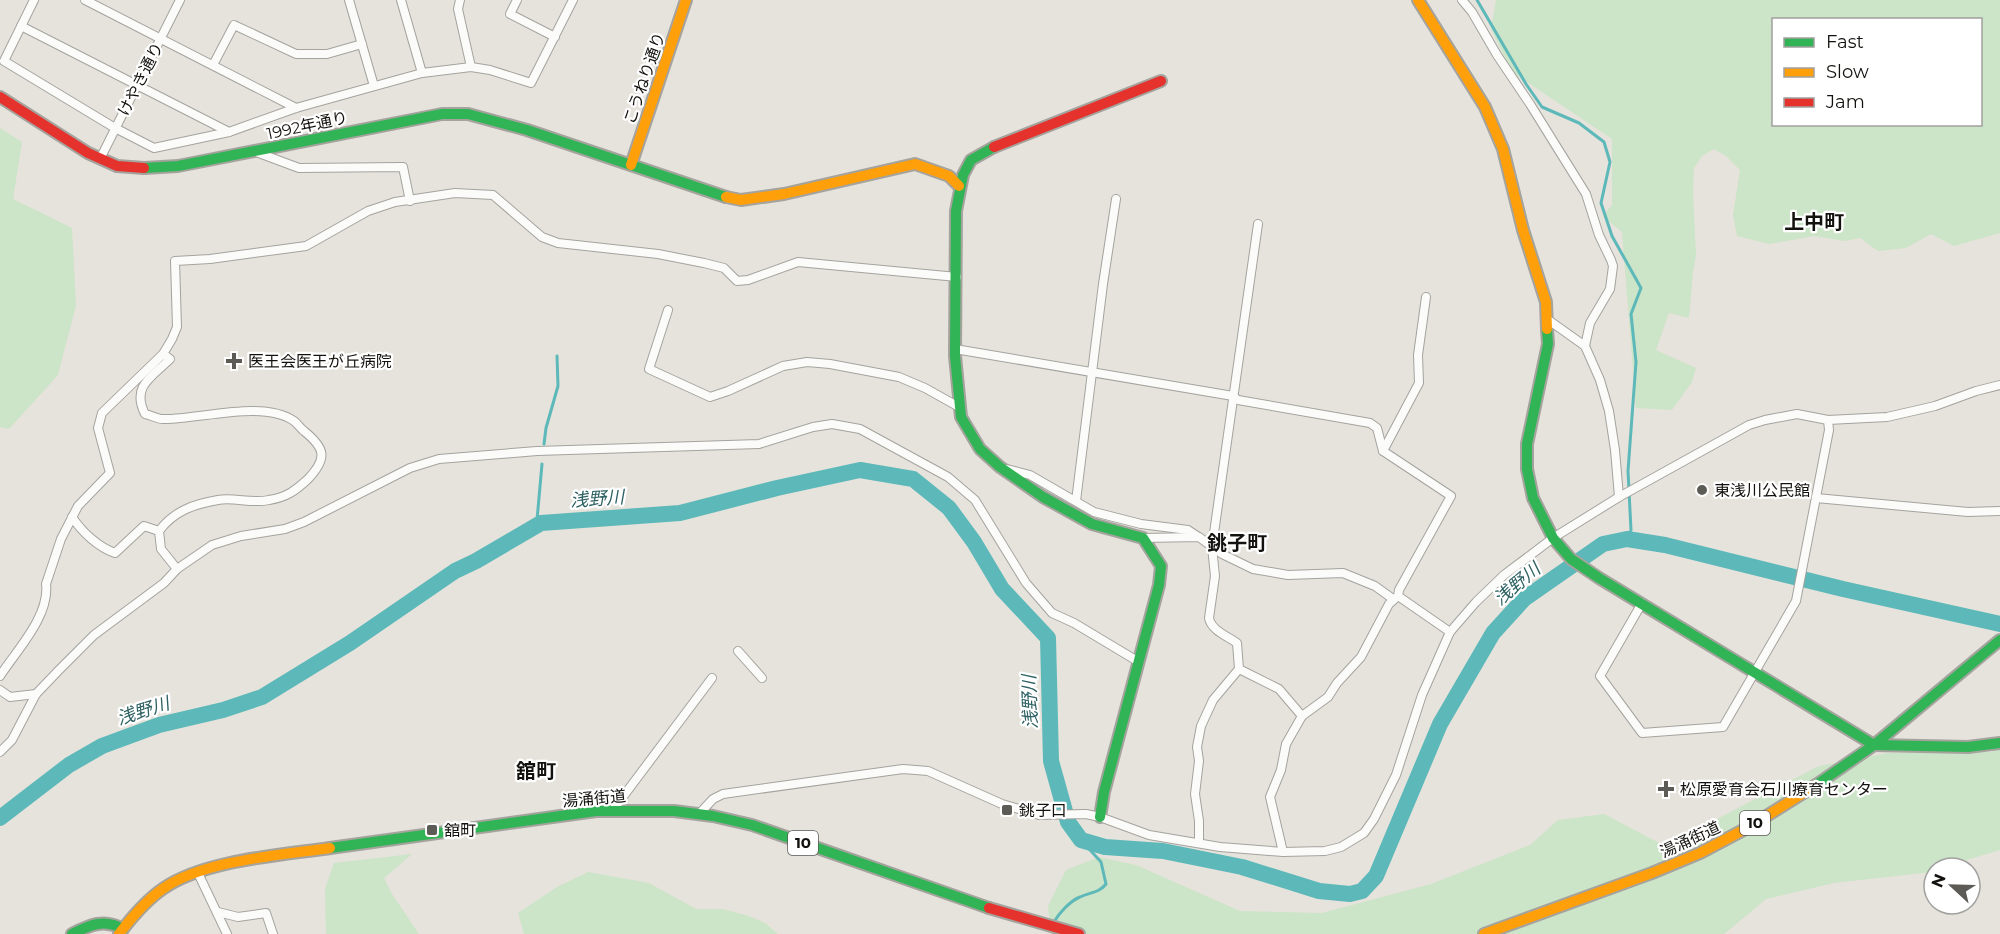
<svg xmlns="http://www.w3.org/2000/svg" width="2000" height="934" font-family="Montserrat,'Noto Sans JP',sans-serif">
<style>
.green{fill:#cce4c7;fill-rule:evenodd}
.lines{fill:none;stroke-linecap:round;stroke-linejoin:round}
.stream{stroke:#5db8b9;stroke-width:3}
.river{stroke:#5db8b9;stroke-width:16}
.street-casing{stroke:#a5a39e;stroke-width:10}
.fast-casing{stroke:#a5a39e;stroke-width:14}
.slow-casing{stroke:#a5a39e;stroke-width:14}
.jam-casing{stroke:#a5a39e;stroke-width:14}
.street{stroke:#fbfbfa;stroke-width:8}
.fast{stroke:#30b455;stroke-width:10}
.slow{stroke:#ff9f0a;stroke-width:10}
.jam{stroke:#e5322d;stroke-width:10}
.poi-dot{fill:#5d5b56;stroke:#fff;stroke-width:2}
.labels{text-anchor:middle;stroke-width:4.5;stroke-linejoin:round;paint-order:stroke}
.shield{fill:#fff;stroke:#5a5956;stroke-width:1.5}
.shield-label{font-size:15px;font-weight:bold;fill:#13120e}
.street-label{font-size:16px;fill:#13120e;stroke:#fff}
.poi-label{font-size:16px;fill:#13120e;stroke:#fff;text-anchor:start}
.water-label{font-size:18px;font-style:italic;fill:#2e6162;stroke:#fff}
.quarter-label{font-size:20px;font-weight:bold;fill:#13120e;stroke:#fff}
</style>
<rect width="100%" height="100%" fill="#e6e3dc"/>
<g class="green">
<path d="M1496,0H2000V233L1954,246L1931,234L1906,248L1878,251L1860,238L1845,241L1814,236L1769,244L1737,236L1733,215L1740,170L1726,156L1714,149L1702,156L1694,168L1693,192L1696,255L1693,272L1689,318L1669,313L1656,350L1696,368L1692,382L1672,410L1636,408L1622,232L1603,216L1612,205V139L1512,72L1491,29ZM1774,20H1980V124H1774Z"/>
<path d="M0,128L22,142L13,199L72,228L76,305L58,375L9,429L0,427Z"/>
<path d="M2000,734V850L1940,868H1934V870L1924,873L1834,883L1766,899L1724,934H1051L1048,906L1066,870L1099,857L1136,865L1240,911L1322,913L1431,884L1530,845L1558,820L1604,814L1665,846L1819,766L1888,753L1992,752Z"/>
<path d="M412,854L384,878L392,894L419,934H326L325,889L334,863Z"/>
<path d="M588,872L649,883L696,909H723L749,916L765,923L778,934H524L518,913L557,887Z"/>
</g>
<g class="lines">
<g class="stream">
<path d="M1477,0L1526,84L1542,107L1579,123L1604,142L1610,162L1601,203L1612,236L1641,288L1631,314L1636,362L1628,471L1631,530L1627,539"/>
<path d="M544,444L546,428L558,386L557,356"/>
<path d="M541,523L537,520L542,464"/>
<path d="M1053,924C1058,914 1070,901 1080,897C1091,892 1099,893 1106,884L1101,862L1081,840"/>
</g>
<path class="river" d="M0,818L69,765L102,746L159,725L223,710L262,697L350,643L455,571L476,561L541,523L680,513L777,488L860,470L913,479L949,508L974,542L1002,589L1048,638L1051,761L1068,822L1081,840L1105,847L1163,851L1242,867L1319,891L1350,894L1362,891L1376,876L1440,724L1493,633L1524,599L1603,544L1627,539L1665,545L1843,589L2000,624"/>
<g class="street-casing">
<g id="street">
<path d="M34,0L4,61L115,128L154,148L229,132L296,108L422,73L471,67L490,70L531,83L573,0"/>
<path d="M85,0L296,108"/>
<path d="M349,0L374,86"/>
<path d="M401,0L422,73"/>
<path d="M460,0L458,9L471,67"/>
<path d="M517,0L510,14L555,37"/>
<path d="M1462,0L1472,12L1497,55L1530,104L1586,194L1599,235L1611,260L1613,266L1610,289L1590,323L1585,346"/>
<path d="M21,26L229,132"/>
<path d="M213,65L234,25L296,54H327L362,44"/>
<path d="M256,152L299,168L403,167L410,201"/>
<path d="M100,159L180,0"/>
<path d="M1258,224L1212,547L1215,576L1209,618C1211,630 1227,636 1237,643L1239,669L1279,689L1302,716"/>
<path d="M668,310L649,369L710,397L728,391L783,366L807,362L830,364L899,377L925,388L959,407"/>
<path d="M1547,319L1585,346L1600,380L1609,411L1615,450L1619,497"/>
<path d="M955,349L1233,396L1238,400L1370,423L1377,428L1383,451L1451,496L1399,590L1398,596L1389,604L1361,657L1337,683L1328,697L1302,716L1286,744L1281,770L1270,797L1283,852"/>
<path d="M1383,451L1419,383L1418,355L1426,297"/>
<path d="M1007,469L1030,475L1094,512L1141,524L1188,530L1197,536"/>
<path d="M1816,498L1968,512L2000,511"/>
<path d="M1076,501L1103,284L1116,199"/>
<path d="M72,517C82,532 98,547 115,553L144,526L159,531"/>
<path d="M1143,538L1199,537L1222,554L1253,569L1288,575L1343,573L1375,586L1393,599"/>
<path d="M177,569L161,549L159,531C174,511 194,504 218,500C234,497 252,504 269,500C287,497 295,491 308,479C328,458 325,448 304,431C300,428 298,424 294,421C263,399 198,420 163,419C157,419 151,415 145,414C131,386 152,377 170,359L163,354L172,339L177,327L175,261L210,259L306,246L368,211L395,202L455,193L493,195L542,237L558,243L658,254L704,263L724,268L737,281L748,280L798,262L957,277"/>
<path d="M1398,596L1450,632"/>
<path d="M1642,603L1600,676L1642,733L1723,727L1796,601L1829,430L1828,420"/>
<path d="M738,651L762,678"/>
<path d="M0,676C16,651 50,616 46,584L61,539L78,506L110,473L98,428L102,413L163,354"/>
<path d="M0,690L10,697L36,694"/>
<path d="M0,752L12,740L36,694L59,670L94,635L164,583L177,569L212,545L241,536L285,529L304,522L410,468L439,459L537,451L759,444L813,427L832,424L860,429L948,477L975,500L1026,583L1052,613L1074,623L1139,662"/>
<path d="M613,810L712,678"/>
<path d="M700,813L713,799L723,794L903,769L928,771L1002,804L1039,815L1086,814L1100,817L1149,835L1220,847L1283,852L1325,851L1341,847L1364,833L1374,819L1396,775L1422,695L1450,632L1476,602L1504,575L1553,538L1619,497L1749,425L1765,420L1797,414L1828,420L1887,417L1935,406L1976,391L2000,385"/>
<path d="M1199,843V821L1195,794L1199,761L1197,747L1201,726L1213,700L1239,669"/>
<path d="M198,873L227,934"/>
<path d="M218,912L238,917L266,913L273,934"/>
</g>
</g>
<g class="fast-casing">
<g id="fast">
<path d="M994,147L971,160L963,175L956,211L955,356L961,417L980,449L1000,467L1043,497L1092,524L1143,538L1161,566L1159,585L1104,792L1100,817"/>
<path d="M144,168L178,166L442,114H468L527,130L726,197"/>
<path d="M1547,329L1548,344L1527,444V469L1533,498L1553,538L1571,559L1599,578L1874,745L1968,747L2000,743"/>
<path d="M1816,785L1874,745L2000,640"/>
<path d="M330,848L596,811H674L713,816L752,825L989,908"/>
<path d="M72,934C90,925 104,918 123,929"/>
</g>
</g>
<g class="slow-casing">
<g id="slow">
<path d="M1418,0L1485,107L1503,149L1523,230L1546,302L1547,329"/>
<path d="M631,165L686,0"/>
<path d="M726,197L741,200L784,194L915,164L949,176L959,186"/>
<path d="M119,934C132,917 146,900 164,888C205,860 282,855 330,848"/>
<path d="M1484,934L1652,873L1700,853L1749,827L1816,785"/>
</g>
</g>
<g class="jam-casing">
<g id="jam">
<path d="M0,97L88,153L117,166L144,168"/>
<path d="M994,147L1161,81"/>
<path d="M989,908L1079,934"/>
</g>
</g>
<use href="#street" class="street"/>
<use href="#fast" class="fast"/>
<use href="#slow" class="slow"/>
<use href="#jam" class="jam"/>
</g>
<g class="poi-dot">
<path d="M231 352h6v6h6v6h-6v6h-6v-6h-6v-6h6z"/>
<circle cx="1702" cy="490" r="6"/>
<path d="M1663 780h6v6h6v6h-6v6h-6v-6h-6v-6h6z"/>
<rect x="1001" y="804" width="12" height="12" rx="3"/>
<rect x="426" y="824" width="12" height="12" rx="3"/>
</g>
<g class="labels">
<g class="shield">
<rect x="1740" y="811" width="30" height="24" rx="4.5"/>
<rect x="788" y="831" width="30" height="24" rx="4.5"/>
</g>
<g class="shield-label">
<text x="1755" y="828">10</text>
<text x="803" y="848">10</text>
</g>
<g class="street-label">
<text transform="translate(644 78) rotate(-71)" y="6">こうねり通り</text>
<text transform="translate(140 79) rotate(-63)" y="6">けやき通り</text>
<text transform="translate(307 125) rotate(-12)" y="6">1992年通り</text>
<text transform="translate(594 798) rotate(-5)" y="6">湯涌街道</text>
<text transform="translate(1690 839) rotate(-25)" y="6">湯涌街道</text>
</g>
<g class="poi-label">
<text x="248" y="367">医王会医王が丘病院</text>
<text x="1714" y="496">東浅川公民館</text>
<text x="1680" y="795">松原愛育会石川療育センター</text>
<text x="1019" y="816">銚子口</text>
<text x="444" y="836">舘町</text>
</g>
<g class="water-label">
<text transform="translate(597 499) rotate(-4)" y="6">浅野川</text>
<text transform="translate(1517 584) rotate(-40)" y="6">浅野川</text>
<text transform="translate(1030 702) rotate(-92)" y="6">浅野川</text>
<text transform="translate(143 711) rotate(-18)" y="6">浅野川</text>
</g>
<g class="quarter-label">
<text x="1814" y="229">上中町</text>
<text x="1237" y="550">銚子町</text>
<text x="536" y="778">舘町</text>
</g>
</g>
<rect x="1772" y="18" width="210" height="108" fill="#ffffff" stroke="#a1a09f" stroke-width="1.5"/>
<rect x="1784" y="38" width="30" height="9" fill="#30b455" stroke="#a1a09f" stroke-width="1.5"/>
<text x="1826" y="48" font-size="18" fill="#13120e">Fast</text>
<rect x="1784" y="68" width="30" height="9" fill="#ff9f0a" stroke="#a1a09f" stroke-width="1.5"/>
<text x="1826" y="78" font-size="18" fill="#13120e">Slow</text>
<rect x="1784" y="98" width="30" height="9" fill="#e5322d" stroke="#a1a09f" stroke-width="1.5"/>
<text x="1826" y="108" font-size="18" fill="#13120e">Jam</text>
<g transform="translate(1952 886) rotate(292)"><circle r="28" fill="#ffffff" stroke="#a1a09f" stroke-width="1.5"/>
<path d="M0-4.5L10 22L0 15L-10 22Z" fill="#5d5b56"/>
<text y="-9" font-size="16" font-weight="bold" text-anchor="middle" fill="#13120e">N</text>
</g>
</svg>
